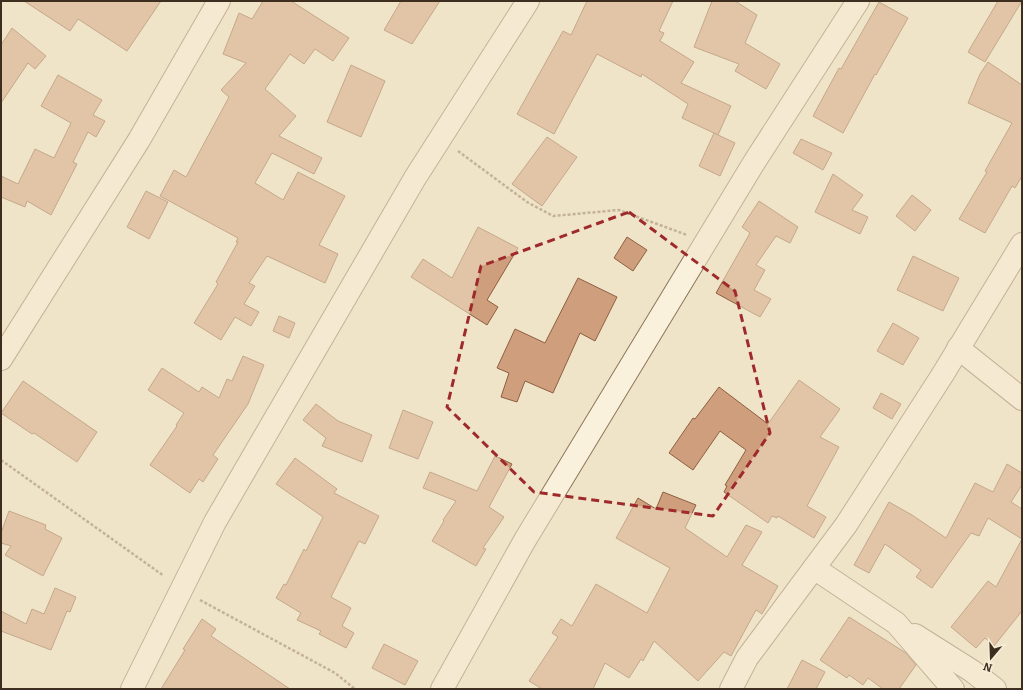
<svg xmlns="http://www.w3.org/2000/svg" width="1023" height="690" font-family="Bitter,serif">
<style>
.building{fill:#cf9f7d;stroke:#8d5f41}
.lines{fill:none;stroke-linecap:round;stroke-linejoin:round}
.minor-casing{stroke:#8d765c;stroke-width:24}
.path{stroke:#8d765c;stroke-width:2.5;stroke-dasharray:3 2;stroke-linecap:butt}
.minor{stroke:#faf1dc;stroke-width:22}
.marked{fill:none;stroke:#9e2a2b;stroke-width:3;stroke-dasharray:8 5;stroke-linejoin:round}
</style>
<rect width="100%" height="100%" fill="#f0e4c8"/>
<g class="building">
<path d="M24,1H161L127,51L78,19L70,31Z"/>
<path d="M263,1H291L349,38L333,61L315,49L304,64L290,54L265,89L296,116L279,136L322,158L314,174L272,153L255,183L283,200L298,172L345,196L319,245L338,254L325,283L267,256L249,283L255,286L244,304L259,312L251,326L235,317L221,340L194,323L218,284L216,282L238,242H236L238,238L160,196L174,170L186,177L229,97L221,90L246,63L223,54L239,13L252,19Z"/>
<path d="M401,1H440L412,44L384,30Z"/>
<path d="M587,1H673L659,31L664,33L660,41L694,62L681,83L731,106L718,135L682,118L688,104L642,74L641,77L597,54L554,134L517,114L563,31L571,35Z"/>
<path d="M712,1H735L757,15L745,43L780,64L766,89L735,71L739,64L694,47Z"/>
<path d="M998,1H1022L985,62L968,52Z"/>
<path d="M879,2L908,18L876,75L875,74L843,133L813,116L839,68L841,69Z"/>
<path d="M12,28L46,56L35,69L28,63L1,103V45Z"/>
<path d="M988,62L1022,85V176L1015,188L1012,186L985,233L959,219L987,172L985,171L1012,123L968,103L980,74Z"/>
<path d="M351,65L385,81L361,137L327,122Z"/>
<path d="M58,75L102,100L93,115L105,121L96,137L88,132L73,162L77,164L51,215L27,201L25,207L1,197V176L18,184L35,149L54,158L71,123L41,106Z"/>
<path d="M714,133L735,143L720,176L699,166Z"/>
<path d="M547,137L577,157L542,206L512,184Z"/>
<path d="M801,139L832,153L823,170L793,153Z"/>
<path d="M833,174L863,195L852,210L868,217L860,234L815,212Z"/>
<path d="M146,191L168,202L149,239L127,227Z"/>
<path d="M912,195L931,210L915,231L896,216Z"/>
<path d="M759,201L798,227L790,243L776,236L756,265L765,270L754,290L771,299L760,317L716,293L750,233L742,227Z"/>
<path d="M478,227L518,248L487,300L498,307L487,325L411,277L423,259L452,278Z"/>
<path d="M627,237L647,250L633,271L614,258Z"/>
<path d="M913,256L959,278L943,311L897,290Z"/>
<path d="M578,278L617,297L595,341L580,333L553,393L525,381L517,402L501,397L509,373L497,368L515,329L545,343Z"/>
<path d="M279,316L295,323L289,338L273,331Z"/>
<path d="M893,323L919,338L903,365L877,351Z"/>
<path d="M243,356L264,365L248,404L213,455L218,459L203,482L199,479L190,493L150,465L177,426L176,425L184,413L148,390L162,368L199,392L202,387L219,398L227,379L232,381Z"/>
<path d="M799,380L840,409L820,437L839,447L807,506L826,517L814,538L778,516L777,518L772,516L768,523L724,492L727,486L725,485L746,450L720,431L693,470L669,453L693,418L695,419L719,387L768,424Z"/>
<path d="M23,381L97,432L77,462L34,433L32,434L1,413Z"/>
<path d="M881,393L901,404L892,419L873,408Z"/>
<path d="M316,404L338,421L372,435L362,462L322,446L326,438L303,420Z"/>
<path d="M403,410L433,422L418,459L389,448Z"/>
<path d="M495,456L512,464L489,507L504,517L483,548L486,549L476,566L432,541L444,521L443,520L456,501L423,488L430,472L477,491Z"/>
<path d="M295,458L337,489L334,493L379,516L365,544L359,541L331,597L351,608L342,626L354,633L346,648L319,634L321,631L297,620L301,613L276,598L284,584L286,585L304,549L306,551L323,517L276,484Z"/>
<path d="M1007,464L1022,473V485L1011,502L1022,509V611L994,646L985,638L976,648L951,627L988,581L996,587L1022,539L988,518L979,536L971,533L932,588L916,577L921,570L885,544L869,573L854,565L889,502L912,515L946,538L975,483L993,492Z"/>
<path d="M663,492L696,505L685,528L727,557L746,525L762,532L742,565L778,586L762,614L756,610L731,656L724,652L698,681L654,641L643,661L641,659L629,678L605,663L593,689H542L529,681L558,637L552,633L561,619L572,626L596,584L647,613L670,568L616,538L638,498L656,509Z"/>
<path d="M9,511L46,525L45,529L62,538L43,576L5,555L11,546L1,543V533Z"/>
<path d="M55,588L76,597L70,612L67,611L51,650L1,631V611L26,624L32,609L44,614Z"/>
<path d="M849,617L906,653L916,665L899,689H883L868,678L863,685L849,675L847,678L820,660Z"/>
<path d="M202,619L216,629L211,636L290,689H161L185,650L183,649Z"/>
<path d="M384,644L418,661L405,685L372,668Z"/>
<path d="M802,660L825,672L816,689H787Z"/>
</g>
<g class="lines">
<g class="minor-casing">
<g id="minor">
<path d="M958,348L1022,399"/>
<path d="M1,359L139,140L219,1"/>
<path d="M814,568L896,623L953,689"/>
<path d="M915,635L972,671L995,689"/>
<path d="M132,689L215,522L415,178L528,1"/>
<path d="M442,689L525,540L755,161L858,1"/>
<path d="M731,689L747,658L846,525L943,374L1022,244"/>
</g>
</g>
<g class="path">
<path d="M458,151L527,202L553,216L619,210L687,235"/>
<path d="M1,460L164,576"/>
<path d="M200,600L335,673L355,689"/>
</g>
<use href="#minor" class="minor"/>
</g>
<path d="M0 0H1023V690H0ZM629,212L735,291L770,433L713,516L534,492L447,407L481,266Z" fill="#f0e4c8" fill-opacity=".55" fill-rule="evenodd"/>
<path class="marked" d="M629,212L735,291L770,433L713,516L534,492L447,407L481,266Z"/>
<rect width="1023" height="690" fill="none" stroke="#3d2e20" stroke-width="4"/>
<g transform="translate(991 658) rotate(199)" stroke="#f7eed8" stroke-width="3" paint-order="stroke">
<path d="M0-3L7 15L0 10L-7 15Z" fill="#3d2e20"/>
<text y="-6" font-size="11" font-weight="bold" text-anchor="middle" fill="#3d2e20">N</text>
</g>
</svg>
